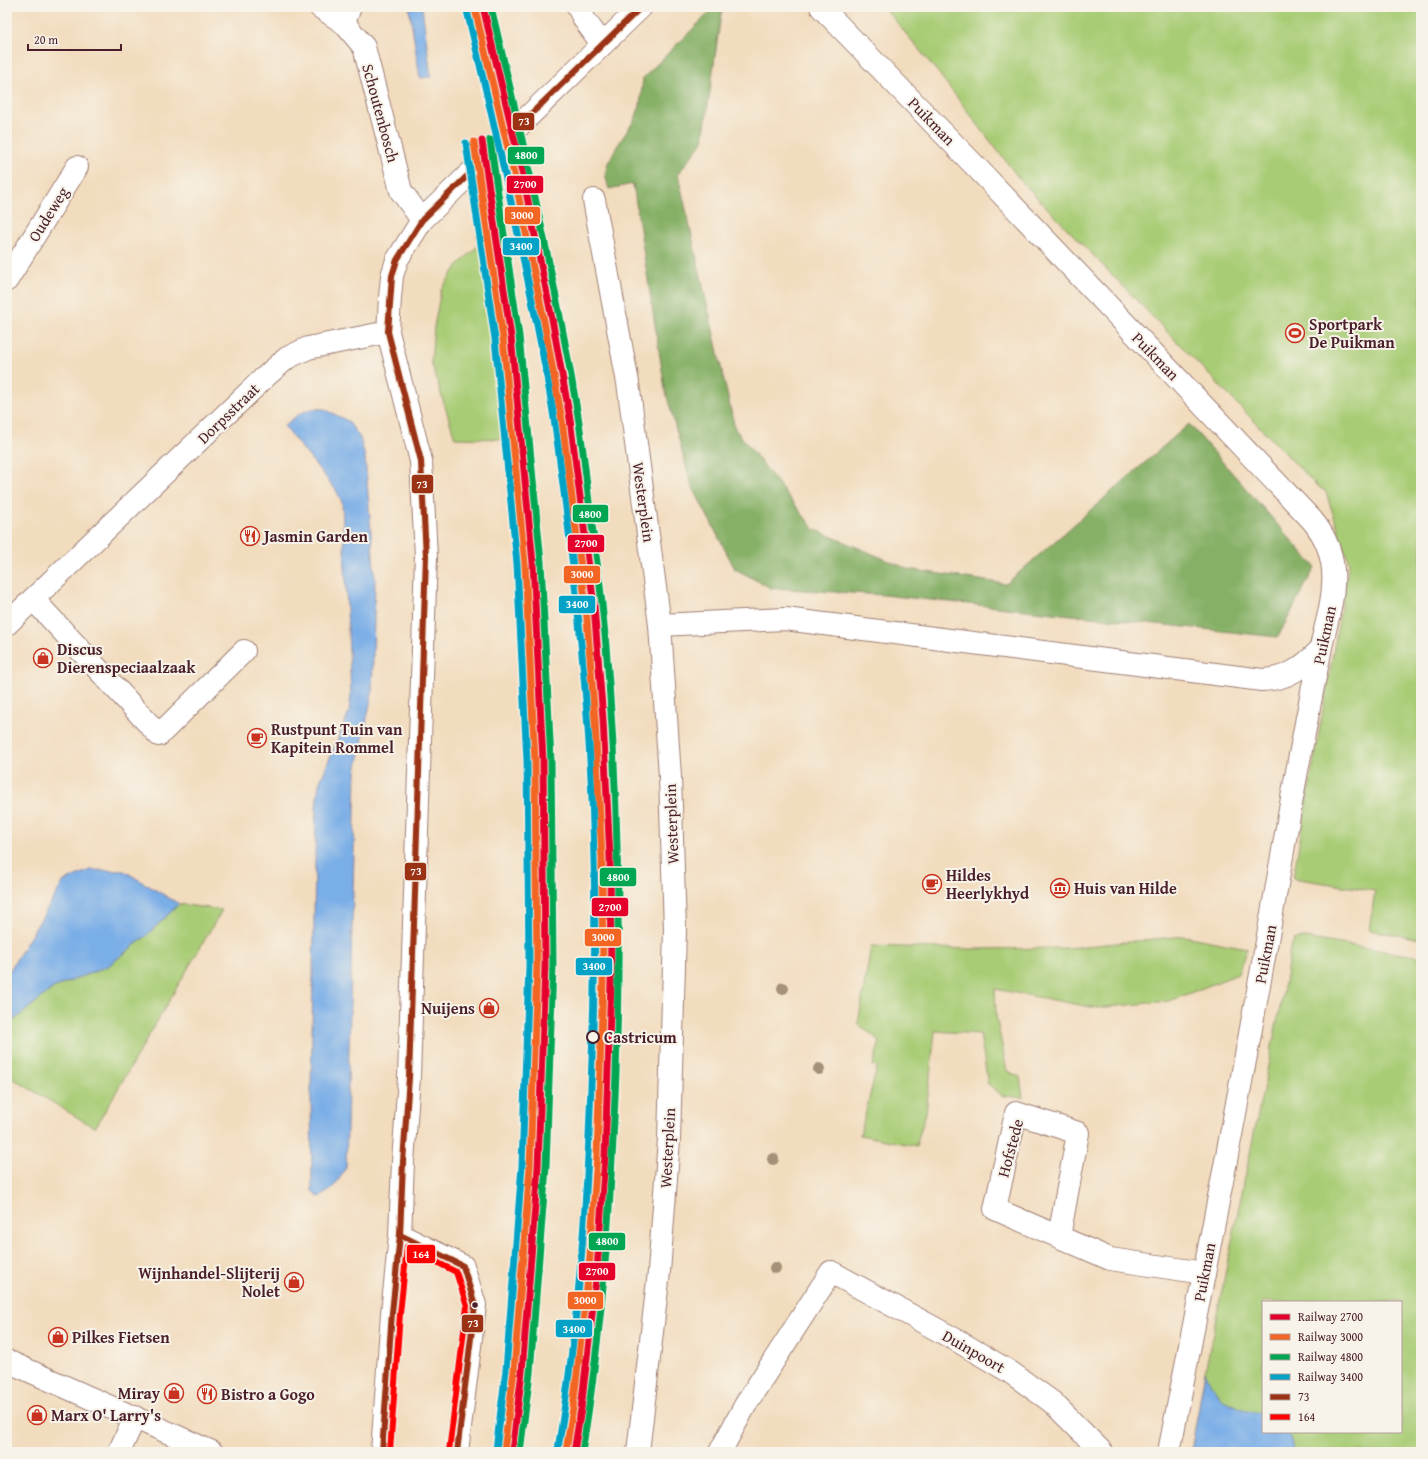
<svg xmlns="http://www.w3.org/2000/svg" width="1428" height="1459" font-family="'Gentium Book Plus',serif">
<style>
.green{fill:#a8cc75;stroke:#797650;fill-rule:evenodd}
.forest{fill:#86b066;stroke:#686848}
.water{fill:#7aaee7;stroke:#626689}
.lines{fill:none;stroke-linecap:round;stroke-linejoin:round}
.minor-casing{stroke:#9e7e74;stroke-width:24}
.major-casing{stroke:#9e7e74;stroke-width:24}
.minor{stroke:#fff;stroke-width:22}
.major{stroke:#fff;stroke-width:22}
.bus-1-casing{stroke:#f7f3e8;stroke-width:9}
.bus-2-casing{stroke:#f7f3e8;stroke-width:9}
.bus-1{stroke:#9b3214;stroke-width:6}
.bus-2{stroke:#f00;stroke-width:6}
.rail-1-casing{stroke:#f7f3e8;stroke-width:10}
.rail-2-casing{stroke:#f7f3e8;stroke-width:10}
.rail-3-casing{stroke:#f7f3e8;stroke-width:10}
.rail-4-casing{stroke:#f7f3e8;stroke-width:10}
.rail-1{stroke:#e4002b;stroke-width:7}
.rail-2{stroke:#f26522;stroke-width:7}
.rail-3{stroke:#00a651;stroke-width:7}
.rail-4{stroke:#04a2c6;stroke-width:7}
.tree{fill:#a59179}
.stop-dot{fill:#f7f3e8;stroke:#4a1f2b;stroke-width:2}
.bus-dot{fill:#4a1f2b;stroke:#f7f3e8;stroke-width:1.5}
.labels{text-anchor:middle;stroke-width:4;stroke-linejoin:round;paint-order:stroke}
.street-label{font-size:16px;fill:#4a1f2b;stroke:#f7f3e8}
.poi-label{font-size:16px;font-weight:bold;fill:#4a1f2b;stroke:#f7f3e8;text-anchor:start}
.stop-label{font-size:16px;font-weight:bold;fill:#4a1f2b;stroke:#f7f3e8;text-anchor:start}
.line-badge{stroke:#f7f3e8;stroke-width:1.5}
.badge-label{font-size:11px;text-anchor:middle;font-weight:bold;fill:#fff}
</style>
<rect width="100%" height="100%" fill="#f7f3e8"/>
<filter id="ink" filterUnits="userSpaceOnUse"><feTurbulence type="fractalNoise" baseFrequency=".025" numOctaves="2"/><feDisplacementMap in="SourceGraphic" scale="8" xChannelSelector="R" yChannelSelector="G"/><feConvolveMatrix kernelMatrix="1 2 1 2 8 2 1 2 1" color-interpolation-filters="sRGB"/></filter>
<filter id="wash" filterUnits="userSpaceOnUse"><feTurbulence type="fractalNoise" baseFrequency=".012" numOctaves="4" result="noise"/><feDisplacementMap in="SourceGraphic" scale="16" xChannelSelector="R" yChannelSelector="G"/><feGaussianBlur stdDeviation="0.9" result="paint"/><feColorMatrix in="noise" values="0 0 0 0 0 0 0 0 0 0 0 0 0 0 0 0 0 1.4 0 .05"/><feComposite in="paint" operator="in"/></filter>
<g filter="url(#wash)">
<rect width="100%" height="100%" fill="#f2dcbe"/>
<g class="green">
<path d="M884,7H1421V939L1369,930L1375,891L1293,878L1349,563L1326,492L1315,484L1021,181L936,70Z"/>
<path d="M483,241L490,254L509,439L455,438L431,362L434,327L441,290L458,265Z"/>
<path d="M179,904L222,910L95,1128L7,1075V1026L53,988L108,966L145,937Z"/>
<path d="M1184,936L1247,948L1238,974L1170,1001L1096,1008L995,989L996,1016L1007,1071L1020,1077L1023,1098L1003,1096L988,1084L980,1034L935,1031L926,1113L916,1146L860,1135L877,1067L873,1066L880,1041L858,1024L871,946L970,949L1067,948Z"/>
<path d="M1304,938L1421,957V1452H1191L1205,1372L1285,983L1290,949L1294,940ZM1263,1302H1401V1432H1263Z"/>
</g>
<path class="forest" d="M715,7H722L703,141L678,174L735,429L814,529L908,569L1006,584L1189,424L1315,567L1278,637L884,595L771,588L735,569L691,484L665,389L633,184L609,189L605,174L608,163L616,148L635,119L640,106L643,78Z"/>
<g class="water">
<path d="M409,7H422L431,77L420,78Z"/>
<path d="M311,409H324L348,421L360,438L365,457L375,580L372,694L356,772L346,1167C339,1180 333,1191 319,1197L312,1191L311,1089L316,806L319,784L349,712L351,694L342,502L336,490L284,426L299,414Z"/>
<path d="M90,870L124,871L179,904L145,937L108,966L53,988L7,1026V975L64,881Z"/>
<path d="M1205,1372L1211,1384L1221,1399L1247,1411L1263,1413V1432H1288L1295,1452H1191Z"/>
</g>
</g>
<g filter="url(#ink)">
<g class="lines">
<g class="minor-casing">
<g id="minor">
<path d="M320,7L344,23"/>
<path d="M350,7L344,23L364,47L401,191L422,220"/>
<path d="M578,7L584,19L602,44"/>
<path d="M821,7L980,171L1312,520C1328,539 1335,561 1333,586C1332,609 1324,630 1320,652C1310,700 1301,749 1292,798C1255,1017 1212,1234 1169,1452"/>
<path d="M594,200L628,383L660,625L670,777L675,930L669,1139L659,1272L638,1452"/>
<path d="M7,280L77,167"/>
<path d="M33,599L159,735L244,651"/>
<path d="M7,624L265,377L287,358L308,348L388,332"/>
<path d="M660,625L785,619L1262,680C1288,679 1302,668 1320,650"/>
<path d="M400,1235L463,1266L475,1305L457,1452"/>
<path d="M1059,1237L1078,1133L1016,1113L995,1209L1110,1259L1204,1273"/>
<path d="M7,1361L212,1452"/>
<path d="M119,1452L135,1417"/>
<path d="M720,1452L747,1402L831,1272L958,1341L1010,1372L1052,1402L1102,1452"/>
</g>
</g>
<g class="major-casing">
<path id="major" d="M382,1452L392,1313L400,1235L403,1162L409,1077L426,556L421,461L388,332L390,298L392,276L397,260L422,220L641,7"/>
</g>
<use href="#minor" class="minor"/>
<use href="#major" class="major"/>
<g class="bus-1-casing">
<g id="bus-1">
<path d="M400,1235L463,1266L475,1305L457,1452"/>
<path d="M382,1452L392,1313L400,1235L403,1162L409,1077L426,556L421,461L388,332L392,276L397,260L422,220L641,7"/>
</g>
</g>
<g class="bus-2-casing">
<path id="bus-2" d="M390,1452L400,1314L407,1247L456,1272L467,1306L449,1451"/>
</g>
<use href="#bus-1" class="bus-1"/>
<use href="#bus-2" class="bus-2"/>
<g class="rail-1-casing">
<g id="rail-1">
<path d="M483,7L522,172L552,319L570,419L594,606L603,719L610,858L611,982L605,1155L597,1271L581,1409L574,1452"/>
<path d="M482,141L511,337L533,563L543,761L545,965L538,1167L522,1372L512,1452"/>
</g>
</g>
<g class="rail-2-casing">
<g id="rail-2">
<path d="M475,9L514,174L544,321L562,420L586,607L595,720L602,858L603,982L597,1155L589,1270L573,1408L566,1451"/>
<path d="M474,142L503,338L525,564L535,761L537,965L530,1167L514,1371L504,1451"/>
</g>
</g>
<g class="rail-3-casing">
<g id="rail-3">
<path d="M491,7C523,142 555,278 578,416C583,447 586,479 590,510C594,541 599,573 602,604C618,760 621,917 616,1073C611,1200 603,1326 582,1452"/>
<path d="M490,140L519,336L541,562L551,761L553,965L546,1167L530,1373L520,1452"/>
</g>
</g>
<g class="rail-4-casing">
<g id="rail-4">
<path d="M467,11C489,101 509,191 528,281C538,329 548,377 555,425C575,569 591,714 594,860C596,936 594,1011 591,1086C587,1208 578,1329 558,1449"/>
<path d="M466,143L495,339L517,564L527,761L529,965L522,1166L506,1370L496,1450"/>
</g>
</g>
<use href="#rail-1" class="rail-1"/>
<use href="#rail-2" class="rail-2"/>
<use href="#rail-3" class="rail-3"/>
<use href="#rail-4" class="rail-4"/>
</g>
<g class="tree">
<circle cx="783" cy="988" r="6"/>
<circle cx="819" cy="1069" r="6"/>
<circle cx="773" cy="1159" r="6"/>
<circle cx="775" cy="1268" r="6"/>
</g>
</g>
<defs>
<g id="stadium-ring" transform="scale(1)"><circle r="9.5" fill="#f7f3e8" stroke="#c8321e" stroke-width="1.5"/><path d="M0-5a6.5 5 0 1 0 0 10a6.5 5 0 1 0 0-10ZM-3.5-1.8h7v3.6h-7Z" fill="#c8321e"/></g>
<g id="restaurant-ring" transform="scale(1)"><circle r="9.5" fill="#f7f3e8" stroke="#c8321e" stroke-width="1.5"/><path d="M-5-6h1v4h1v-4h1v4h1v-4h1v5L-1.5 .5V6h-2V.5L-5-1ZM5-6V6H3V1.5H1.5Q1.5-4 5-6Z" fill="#c8321e"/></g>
<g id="shop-ring" transform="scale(1)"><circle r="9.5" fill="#f7f3e8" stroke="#c8321e" stroke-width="1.5"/><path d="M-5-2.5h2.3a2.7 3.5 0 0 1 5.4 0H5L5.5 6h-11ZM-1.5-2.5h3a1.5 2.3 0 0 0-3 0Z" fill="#c8321e"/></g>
<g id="cafe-ring" transform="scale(1)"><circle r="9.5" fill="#f7f3e8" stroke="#c8321e" stroke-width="1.5"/><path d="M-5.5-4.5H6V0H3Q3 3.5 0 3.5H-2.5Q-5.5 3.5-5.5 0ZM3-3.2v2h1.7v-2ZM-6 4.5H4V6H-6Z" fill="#c8321e"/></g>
<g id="museum-ring" transform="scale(1)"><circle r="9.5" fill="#f7f3e8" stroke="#c8321e" stroke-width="1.5"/><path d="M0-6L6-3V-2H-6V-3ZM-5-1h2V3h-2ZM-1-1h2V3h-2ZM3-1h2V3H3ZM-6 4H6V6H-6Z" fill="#c8321e"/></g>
</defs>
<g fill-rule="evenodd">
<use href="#stadium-ring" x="1295" y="333"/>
<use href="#restaurant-ring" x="250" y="536"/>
<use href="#shop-ring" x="43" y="658"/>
<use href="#cafe-ring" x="257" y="738"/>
<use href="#cafe-ring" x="932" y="884"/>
<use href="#museum-ring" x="1060" y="888"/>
<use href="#shop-ring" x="489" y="1008"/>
<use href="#shop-ring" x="294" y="1282"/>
<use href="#shop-ring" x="58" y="1337"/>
<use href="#shop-ring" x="174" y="1393"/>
<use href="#restaurant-ring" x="207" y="1394"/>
<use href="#shop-ring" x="37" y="1415"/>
</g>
<circle class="stop-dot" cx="593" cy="1037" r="6"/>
<circle class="bus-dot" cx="475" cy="1305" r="3.5"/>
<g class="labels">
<g class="street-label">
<text transform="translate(381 113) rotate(75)" y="6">Schoutenbosch</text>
<text transform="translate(932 121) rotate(46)" y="6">Puikman</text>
<text transform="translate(48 214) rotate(-58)" y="6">Oudeweg</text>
<text transform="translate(1156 356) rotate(46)" y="6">Puikman</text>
<text transform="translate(228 413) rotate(-44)" y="6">Dorpsstraat</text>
<text transform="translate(644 502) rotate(82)" y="6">Westerplein</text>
<text transform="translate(1324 635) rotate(-78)" y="6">Puikman</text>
<text transform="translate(671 824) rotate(-92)" y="6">Westerplein</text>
<text transform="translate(1265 954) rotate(-79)" y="6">Puikman</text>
<text transform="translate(667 1148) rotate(-87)" y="6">Westerplein</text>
<text transform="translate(1010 1148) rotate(-75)" y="6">Hofstede</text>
<text transform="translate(1204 1272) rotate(-79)" y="6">Puikman</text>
<text transform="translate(974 1351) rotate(30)" y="6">Duinpoort</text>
</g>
<g class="poi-label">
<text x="1309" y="330">Sportpark<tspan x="1309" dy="18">De Puikman</tspan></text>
<text x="264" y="542">Jasmin Garden</text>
<text x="57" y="655">Discus<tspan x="57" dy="18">Dierenspeciaalzaak</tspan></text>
<text x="271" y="735">Rustpunt Tuin van<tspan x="271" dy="18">Kapitein Rommel</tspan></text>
<text x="946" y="881">Hildes<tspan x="946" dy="18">Heerlykhyd</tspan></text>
<text x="1074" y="894">Huis van Hilde</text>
<text x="475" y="1014" text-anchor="end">Nuijens</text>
<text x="280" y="1279" text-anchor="end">Wijnhandel-Slijterij<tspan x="280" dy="18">Nolet</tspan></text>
<text x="72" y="1343">Pilkes Fietsen</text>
<text x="160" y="1399" text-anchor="end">Miray</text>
<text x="221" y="1400">Bistro a Gogo</text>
<text x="51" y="1421">Marx O' Larry's</text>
</g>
<g class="stop-label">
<text x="604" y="1043">Castricum</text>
</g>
</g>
<g class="line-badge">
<rect x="512" y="112" width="23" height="19" rx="4" fill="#9b3214"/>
<rect x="507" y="146" width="38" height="19" rx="4" fill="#00a651"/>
<rect x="506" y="175" width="38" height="19" rx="4" fill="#e4002b"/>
<rect x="504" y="206" width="37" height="19" rx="4" fill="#f26522"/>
<rect x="502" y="237" width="38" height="19" rx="4" fill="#04a2c6"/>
<rect x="411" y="474" width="23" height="20" rx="4" fill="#9b3214"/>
<rect x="572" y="504" width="37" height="19" rx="4" fill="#00a651"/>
<rect x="567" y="534" width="38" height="19" rx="4" fill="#e4002b"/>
<rect x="563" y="565" width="38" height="19" rx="4" fill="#f26522"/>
<rect x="558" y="595" width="38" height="19" rx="4" fill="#04a2c6"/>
<rect x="404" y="862" width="23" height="19" rx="4" fill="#9b3214"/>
<rect x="599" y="867" width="38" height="20" rx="4" fill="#00a651"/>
<rect x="591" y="897" width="38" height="20" rx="4" fill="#e4002b"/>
<rect x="584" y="928" width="38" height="19" rx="4" fill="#f26522"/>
<rect x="575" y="957" width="38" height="19" rx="4" fill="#04a2c6"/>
<rect x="588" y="1232" width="38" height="19" rx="4" fill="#00a651"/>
<rect x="406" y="1244" width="30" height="20" rx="4" fill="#f00"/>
<rect x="578" y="1262" width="38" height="19" rx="4" fill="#e4002b"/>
<rect x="567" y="1291" width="37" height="19" rx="4" fill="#f26522"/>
<rect x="461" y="1314" width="23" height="19" rx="4" fill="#9b3214"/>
<rect x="555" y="1319" width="38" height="19" rx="4" fill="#04a2c6"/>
</g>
<g class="badge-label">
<text x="524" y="125">73</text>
<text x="526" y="159">4800</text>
<text x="525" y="188">2700</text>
<text x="522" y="219">3000</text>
<text x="521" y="250">3400</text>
<text x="422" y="488">73</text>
<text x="590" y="518">4800</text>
<text x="586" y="547">2700</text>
<text x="582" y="578">3000</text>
<text x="577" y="608">3400</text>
<text x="416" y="875">73</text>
<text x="618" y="881">4800</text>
<text x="610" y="911">2700</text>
<text x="603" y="941">3000</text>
<text x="594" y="970">3400</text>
<text x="607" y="1245">4800</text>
<text x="421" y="1258">164</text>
<text x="597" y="1275">2700</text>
<text x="585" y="1304">3000</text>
<text x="473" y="1327">73</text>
<text x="574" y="1333">3400</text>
</g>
<rect width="1428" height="1459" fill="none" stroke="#f7f3e8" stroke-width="24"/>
<rect x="1262" y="1301" width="140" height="132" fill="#f7f3e8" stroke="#b29e9c"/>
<rect x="1270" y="1314" width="20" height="6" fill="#e4002b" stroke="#b29e9c"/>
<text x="1298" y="1321" font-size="12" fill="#4a1f2b">Railway 2700</text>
<rect x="1270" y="1334" width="20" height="6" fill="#f26522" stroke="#b29e9c"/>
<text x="1298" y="1341" font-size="12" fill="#4a1f2b">Railway 3000</text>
<rect x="1270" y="1354" width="20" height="6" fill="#00a651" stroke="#b29e9c"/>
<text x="1298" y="1361" font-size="12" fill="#4a1f2b">Railway 4800</text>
<rect x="1270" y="1374" width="20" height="6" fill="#04a2c6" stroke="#b29e9c"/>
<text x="1298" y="1381" font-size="12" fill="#4a1f2b">Railway 3400</text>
<rect x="1270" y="1394" width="20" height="6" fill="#9b3214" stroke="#b29e9c"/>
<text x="1298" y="1401" font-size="12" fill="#4a1f2b">73</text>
<rect x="1270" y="1414" width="20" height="6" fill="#ff0000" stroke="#b29e9c"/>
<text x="1298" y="1421" font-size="12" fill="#4a1f2b">164</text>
<path d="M28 44v6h93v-6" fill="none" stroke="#4a1f2b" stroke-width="2"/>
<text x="34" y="44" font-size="12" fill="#4a1f2b" stroke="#f7f3e8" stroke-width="3" paint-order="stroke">20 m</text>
</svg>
